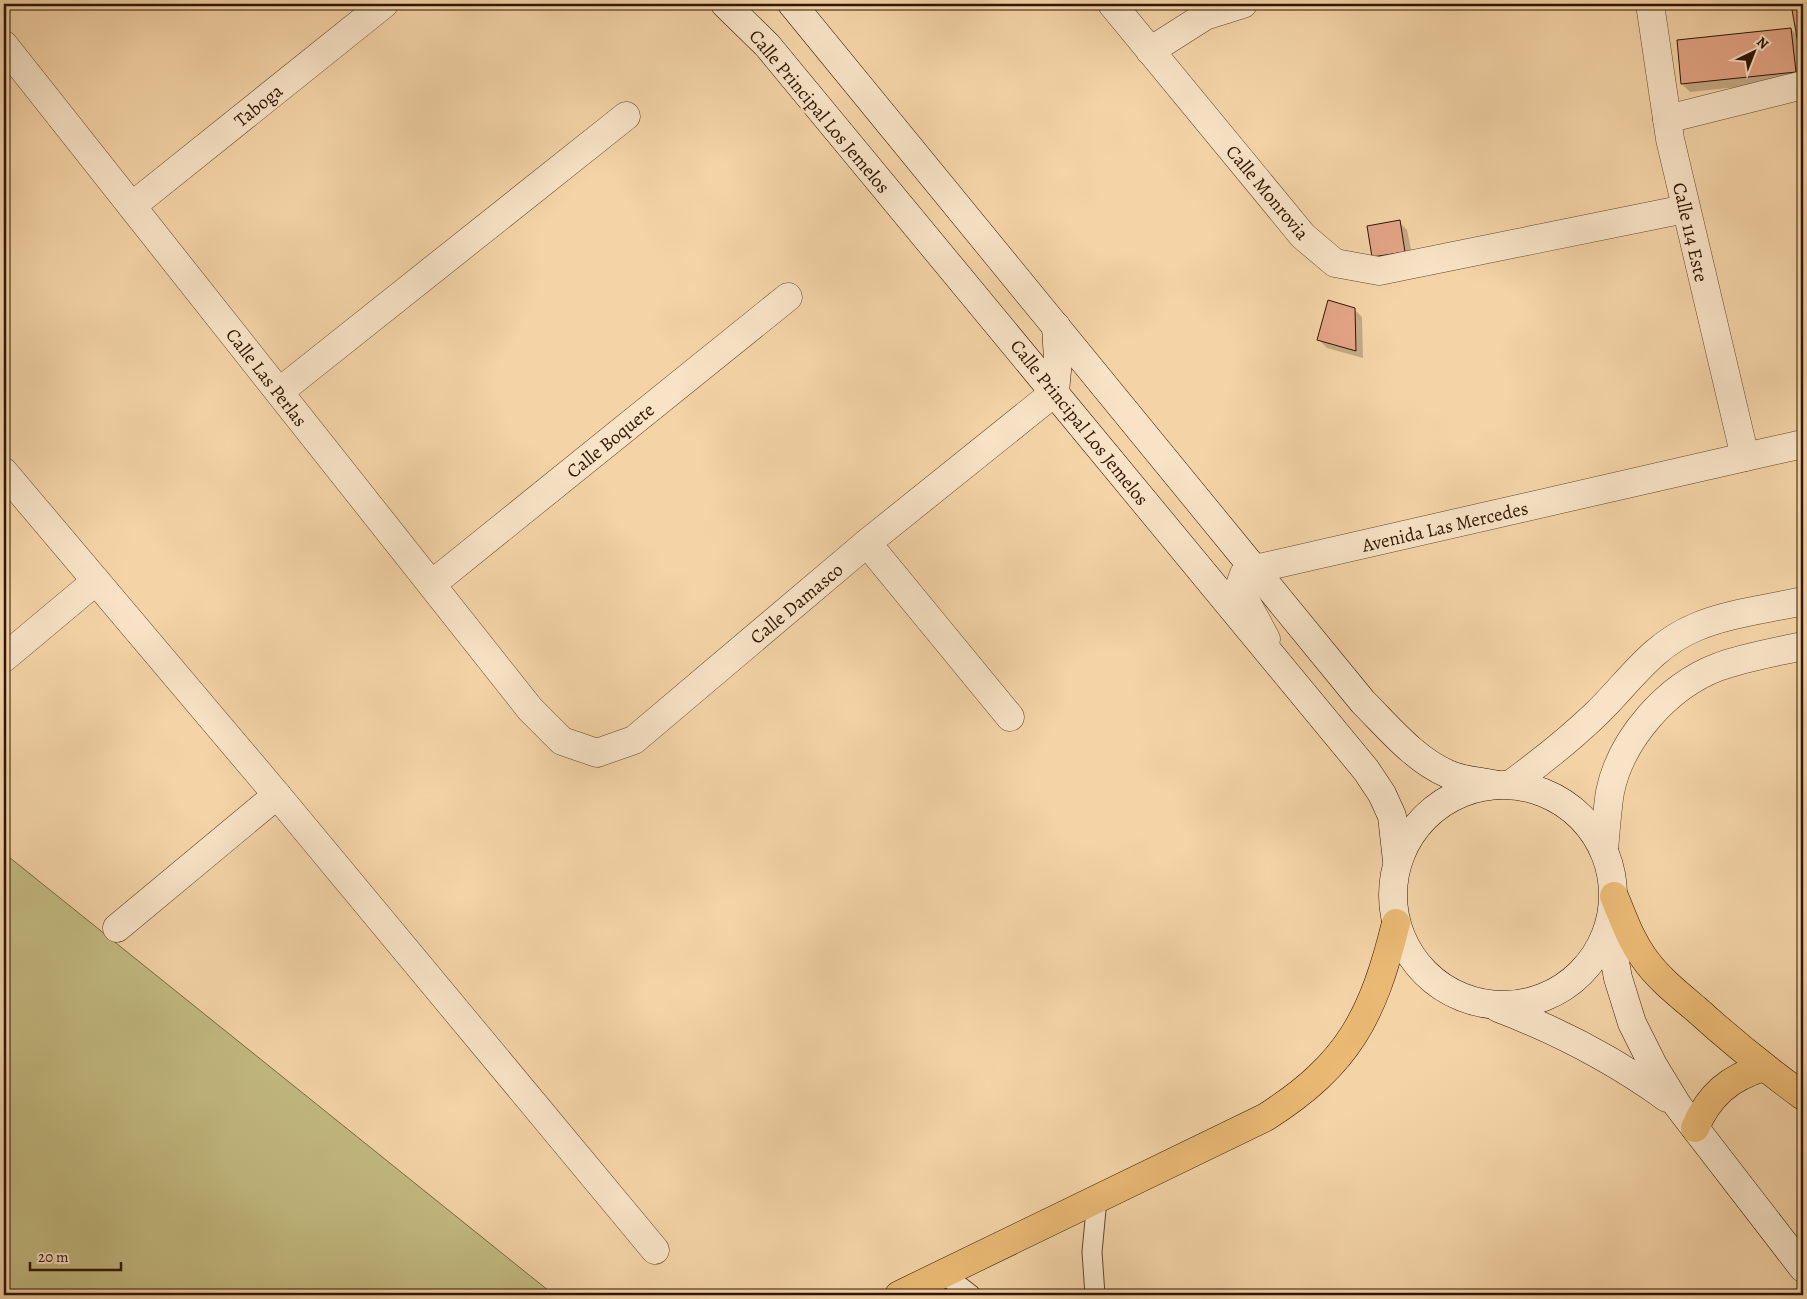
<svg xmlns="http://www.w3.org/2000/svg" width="1807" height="1299" font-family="Alegreya,serif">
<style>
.green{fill:#c3bb82;stroke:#796841}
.shadow{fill:#0003}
.building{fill:#e4a586;stroke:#2f1500}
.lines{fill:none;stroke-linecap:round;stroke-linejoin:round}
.service-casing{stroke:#60452a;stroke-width:21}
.minor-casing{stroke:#60452a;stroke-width:29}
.tertiary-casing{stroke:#60452a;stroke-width:29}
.secondary-casing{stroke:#2f1500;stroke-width:29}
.motorway-casing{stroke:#2f1500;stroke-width:29}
.service{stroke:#f8e3c6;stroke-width:19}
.minor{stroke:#f8e3c6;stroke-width:28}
.tertiary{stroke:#f8e3c6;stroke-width:28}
.secondary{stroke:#f8e3c6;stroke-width:28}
.motorway{stroke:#eaba74;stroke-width:28}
.labels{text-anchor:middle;stroke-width:4;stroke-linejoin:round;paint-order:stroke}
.street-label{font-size:19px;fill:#2f1500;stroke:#f8e3c6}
</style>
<rect width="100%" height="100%" fill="#f4d4a7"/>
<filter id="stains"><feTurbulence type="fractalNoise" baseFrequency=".004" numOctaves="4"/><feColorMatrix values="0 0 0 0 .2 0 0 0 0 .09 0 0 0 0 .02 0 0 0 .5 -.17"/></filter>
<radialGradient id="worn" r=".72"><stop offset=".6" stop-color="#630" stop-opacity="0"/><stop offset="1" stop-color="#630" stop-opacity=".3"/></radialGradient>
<path class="green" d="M4,853L554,1295H4Z"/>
<g class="shadow">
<path d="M1792,4H1803V80L1690,92L1682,84L1678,41L1791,29L1798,36Z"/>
<path d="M1399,222L1407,230L1413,259L1382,264L1374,256Z"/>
<path d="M1354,309L1362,317L1363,358L1327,348L1319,340Z"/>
</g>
<g class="building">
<path d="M1791,4H1803V66H1802Z"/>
<path d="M1791,28L1796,72L1681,84L1677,40Z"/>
<path d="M1400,220L1405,252L1372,257L1367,226Z"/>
<path d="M1328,300L1355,308L1356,351L1317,340Z"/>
</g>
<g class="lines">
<g class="service-casing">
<g id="service">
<path d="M944,1274L971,1295"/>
<path d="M1095,1295L1092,1252L1097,1199"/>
</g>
</g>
<g class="minor-casing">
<g id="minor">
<path d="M1112,4L1303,236L1335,263L1379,271L1685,209"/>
<path d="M4,45L530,709L562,741L597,753L634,740L867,543L1055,392"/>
<path d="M1150,51L1205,16L1243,4"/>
<path d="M1667,119L1803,85"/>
<path d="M132,206L384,4"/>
<path d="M279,392L626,116"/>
<path d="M1745,457L1803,444"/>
<path d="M4,472L277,795L655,1250"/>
<path d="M867,543L1010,717"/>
<path d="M432,584L788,297"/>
<path d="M4,658L96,581"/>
<path d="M1511,784C1541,762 1569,740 1596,714C1630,681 1651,646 1696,627C1729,613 1768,609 1803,601"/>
<path d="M1604,849C1606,830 1607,810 1610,792C1621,738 1668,686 1718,667C1745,657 1776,652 1803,646"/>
<path d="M117,928L277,795"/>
</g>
</g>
<g class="tertiary-casing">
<path id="tertiary" d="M1266,639L1243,596L1240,585L1244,574L1255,569L1745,457L1670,139L1650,4"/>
</g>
<g class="secondary-casing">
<g id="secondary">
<path d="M725,4L767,45L1366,770L1382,794L1392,816L1397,861"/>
<path d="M792,4L1363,702C1389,728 1414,759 1448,774C1462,781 1482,781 1497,785"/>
<path d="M1055,392L1058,360L1056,326"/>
<circle cx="1503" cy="895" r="110"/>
<path d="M1609,931L1618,978L1632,1023L1653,1065L1678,1106L1803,1268"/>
<path d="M1498,1008C1559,1031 1614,1060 1667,1098"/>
</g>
</g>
<g class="motorway-casing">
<g id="motorway">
<path d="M1614,896C1623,917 1630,939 1644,958C1657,977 1678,994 1696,1009C1730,1040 1766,1069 1803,1096"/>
<path d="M1695,1128C1709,1095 1729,1078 1764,1067"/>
<path d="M899,1295L1266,1117C1349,1064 1373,1016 1396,923"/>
</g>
</g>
<use href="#service" class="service"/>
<use href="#minor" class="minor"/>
<use href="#tertiary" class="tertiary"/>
<use href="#secondary" class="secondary"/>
<use href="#motorway" class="motorway"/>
</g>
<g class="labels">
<g class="street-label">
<text transform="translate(258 105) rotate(-39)" y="7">Taboga</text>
<text transform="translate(820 111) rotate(50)" y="7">Calle Principal Los Jemelos</text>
<text transform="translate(1268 192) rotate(50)" y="7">Calle Monrovia</text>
<text transform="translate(1691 232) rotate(77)" y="7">Calle 114 Este</text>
<text transform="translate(267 377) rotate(52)" y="7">Calle Las Perlas</text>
<text transform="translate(1080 422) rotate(51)" y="7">Calle Principal Los Jemelos</text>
<text transform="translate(610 440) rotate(-39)" y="7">Calle Boquete</text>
<text transform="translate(1445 526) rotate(-13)" y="7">Avenida Las Mercedes</text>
<text transform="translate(796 603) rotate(-40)" y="7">Calle Damasco</text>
</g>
</g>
<rect width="1807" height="1299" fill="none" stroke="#f4d4a7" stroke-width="20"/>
<rect x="5" y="5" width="1797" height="1289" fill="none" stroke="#2f1500" stroke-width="2.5"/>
<rect x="10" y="10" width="1787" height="1279" fill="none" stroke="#2f1500"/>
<g transform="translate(1754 52) rotate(43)" stroke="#f8e3c6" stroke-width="4" paint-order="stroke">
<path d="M0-4L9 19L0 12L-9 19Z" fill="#2f1500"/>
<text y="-8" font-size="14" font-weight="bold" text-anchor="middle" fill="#2f1500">N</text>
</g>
<path d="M30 1262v8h91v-8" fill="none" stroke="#2f1500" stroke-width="2.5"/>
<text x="38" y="1262" font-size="15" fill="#2f1500" stroke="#f8e3c6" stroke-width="4" paint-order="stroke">20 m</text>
<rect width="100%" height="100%" filter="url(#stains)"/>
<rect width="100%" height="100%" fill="url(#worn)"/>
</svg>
